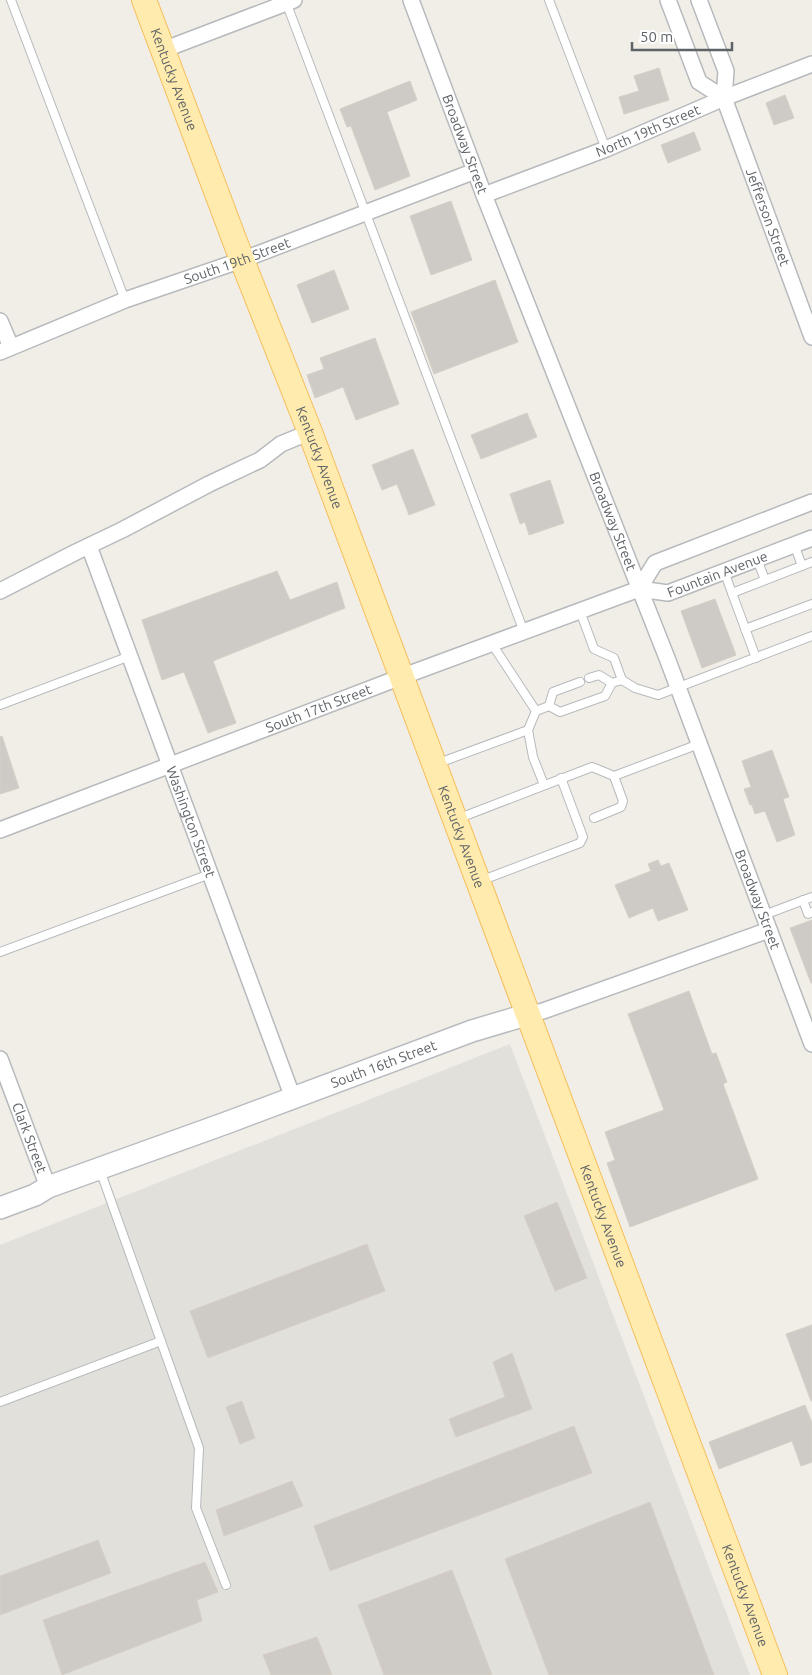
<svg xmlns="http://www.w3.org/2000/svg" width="812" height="1675" font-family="Ubuntu,sans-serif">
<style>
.industrial{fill:#e2e0db}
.building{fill:#cecbc6;stroke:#d6cfc5}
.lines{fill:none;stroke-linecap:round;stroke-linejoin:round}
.lane-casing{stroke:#b7babd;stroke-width:10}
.street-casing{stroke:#b7babd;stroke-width:18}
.secondary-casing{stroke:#b8bcc0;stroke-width:24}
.primary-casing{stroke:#f6be5b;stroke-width:26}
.lane{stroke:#fff;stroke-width:8}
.street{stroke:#fff;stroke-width:15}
.secondary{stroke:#fff;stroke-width:21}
.primary{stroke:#ffebad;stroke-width:24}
.labels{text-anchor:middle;stroke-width:5;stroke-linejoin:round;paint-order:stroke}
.street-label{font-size:14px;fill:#5e6367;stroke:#fff}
</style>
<rect width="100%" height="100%" fill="#f1eee7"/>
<path class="industrial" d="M510,1044L750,1675H0V1245Z"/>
<g class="building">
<path d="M659,68L669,100L624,114L619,97L639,91L634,76Z"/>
<path d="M410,81L417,100L387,112L410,176L375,190L351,126L347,127L340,109Z"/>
<path d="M785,95L794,118L774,125L766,103Z"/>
<path d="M694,132L701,150L668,163L661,145Z"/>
<path d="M451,201L472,260L431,275L410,216Z"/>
<path d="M334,270L349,309L312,323L297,285Z"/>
<path d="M495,280L518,342L434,374L411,312Z"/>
<path d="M375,338L399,404L356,420L343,387L315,398L307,375L324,369L320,358Z"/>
<path d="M527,413L537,437L481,459L471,435Z"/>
<path d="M413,449L435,505L409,515L397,484L382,490L372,465Z"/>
<path d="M550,480L564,523L529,535L525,522L520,524L510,494Z"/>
<path d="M277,571L290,600L337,582L345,608L213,661L236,723L208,733L184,672L162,680L142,620Z"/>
<path d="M715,599L736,655L702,668L681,611Z"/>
<path d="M2,736L19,788L0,794V737Z"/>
<path d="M772,750L789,797L783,799L795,835L777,842L765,811L755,814L752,805H750L744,789L751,787L742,761Z"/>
<path d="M658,860L661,866L669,863L688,910L658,921L653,908L629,918L615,885L651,871L648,864Z"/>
<path d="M812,920V983H811L790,928Z"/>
<path d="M689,991L712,1054L716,1053L727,1082L723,1084L758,1179L630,1227L607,1163L615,1160L605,1132L664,1110L628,1014Z"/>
<path d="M557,1202L587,1278L555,1291L524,1216Z"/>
<path d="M367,1244L385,1291L208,1358L190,1311Z"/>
<path d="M812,1325V1401H811L786,1334Z"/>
<path d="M512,1353L532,1409L456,1437L449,1419L505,1397L493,1362Z"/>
<path d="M242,1401L255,1438L240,1444L226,1407Z"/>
<path d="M805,1405L812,1423V1462L801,1466L792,1441L719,1469L709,1442Z"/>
<path d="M574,1426L592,1473L330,1571L314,1526Z"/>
<path d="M292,1481L303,1506L224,1536L216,1510Z"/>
<path d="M650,1502L714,1675H549L505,1559Z"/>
<path d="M98,1540L111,1573L0,1615V1576Z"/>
<path d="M205,1562L218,1592L197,1600L202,1621L62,1675L43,1620Z"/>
<path d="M452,1570L492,1675H384L358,1605Z"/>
<path d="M317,1637L332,1675H271L263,1655Z"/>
</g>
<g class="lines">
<g class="lane-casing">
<g id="lane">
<path d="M11,0L125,300"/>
<path d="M549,0L606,149"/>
<path d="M286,2L524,632"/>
<path d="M794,544L802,566"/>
<path d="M757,559L765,580"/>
<path d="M724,571L732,593"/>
<path d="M580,611L594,649L614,658L622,680L635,688L658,695L812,636"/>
<path d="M745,629L812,604"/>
<path d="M492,644L536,711"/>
<path d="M756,658L732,593L812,562"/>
<path d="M589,678L599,675L612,683"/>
<path d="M0,705L130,656"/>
<path d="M549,706L560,712L605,696L612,683L622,680"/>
<path d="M549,706L553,692L580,682"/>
<path d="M436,764L528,730"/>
<path d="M544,785L533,757L528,730L536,711L549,706"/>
<path d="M594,818L621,807L623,801L614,776"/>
<path d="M457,819L592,767L614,776L699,744"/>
<path d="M480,881L580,843L583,837L561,778"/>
<path d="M803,900L808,914L812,912"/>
<path d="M764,915L812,897"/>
<path d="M0,952L210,874"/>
<path d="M100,1170L199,1448L196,1508L226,1585"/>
<path d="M0,1402L161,1341"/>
</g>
</g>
<g class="street-casing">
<g id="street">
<path id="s1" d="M411,0L484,195L667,658L812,1044"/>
<path d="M668,0L699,82L724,98"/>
<path id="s2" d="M699,0L726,71L724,98L812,337"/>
<path d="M163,50L294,0"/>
<path id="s3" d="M484,195L606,149L724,98L812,64"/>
<path d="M0,321L11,347"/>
<path id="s4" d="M0,352L125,300L242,260L475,171"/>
<path id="s5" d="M89,546L293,1098"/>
<path d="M639,589L655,563L812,502"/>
<path d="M0,591L76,552L122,530L209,484L260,460L281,444L310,432"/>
<path id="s6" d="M0,830L401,677L639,589L668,593L812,538"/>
<path d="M529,1014L543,1011L769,930"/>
<path id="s7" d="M0,1059L48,1187"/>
</g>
</g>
<g class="secondary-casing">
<g id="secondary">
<path id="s8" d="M0,1208L35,1195L48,1187L226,1123L472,1031L529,1014"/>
</g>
</g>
<g class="primary-casing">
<g id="primary">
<path id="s9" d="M144,0L242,260L310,432L775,1675"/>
</g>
</g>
<use href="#lane" class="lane"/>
<use href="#street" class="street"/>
<use href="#secondary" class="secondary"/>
<use href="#primary" class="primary"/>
</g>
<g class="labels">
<g class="street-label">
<text dy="5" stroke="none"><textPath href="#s9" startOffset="85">Kentucky Avenue</textPath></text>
<text dy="5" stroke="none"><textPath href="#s3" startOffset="176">North 19th Street</textPath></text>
<text dy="5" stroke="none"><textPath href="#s1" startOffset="154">Broadway Street</textPath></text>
<text dy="5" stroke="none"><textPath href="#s2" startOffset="230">Jefferson Street</textPath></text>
<text dy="5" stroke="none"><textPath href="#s4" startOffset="254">South 19th Street</textPath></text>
<text dy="5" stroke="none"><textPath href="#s9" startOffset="490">Kentucky Avenue</textPath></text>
<text dy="5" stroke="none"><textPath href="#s1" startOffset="559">Broadway Street</textPath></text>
<text dy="5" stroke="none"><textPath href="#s6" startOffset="765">Fountain Avenue</textPath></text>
<text dy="5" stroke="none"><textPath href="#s6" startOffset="341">South 17th Street</textPath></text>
<text dy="5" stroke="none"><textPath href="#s5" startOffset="294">Washington Street</textPath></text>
<text dy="5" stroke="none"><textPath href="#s9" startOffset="895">Kentucky Avenue</textPath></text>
<text dy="5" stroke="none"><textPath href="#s1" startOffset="964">Broadway Street</textPath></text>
<text dy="5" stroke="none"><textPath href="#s8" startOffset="410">South 16th Street</textPath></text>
<text dy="5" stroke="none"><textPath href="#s7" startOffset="84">Clark Street</textPath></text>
<text dy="5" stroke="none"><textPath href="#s9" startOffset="1300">Kentucky Avenue</textPath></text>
<text dy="5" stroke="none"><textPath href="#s9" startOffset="1705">Kentucky Avenue</textPath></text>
</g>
</g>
<path d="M632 42v8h100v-8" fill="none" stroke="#5e6367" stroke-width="2.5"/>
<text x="640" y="42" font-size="15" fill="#5e6367" stroke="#ffffff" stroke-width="4" paint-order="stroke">50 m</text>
</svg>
